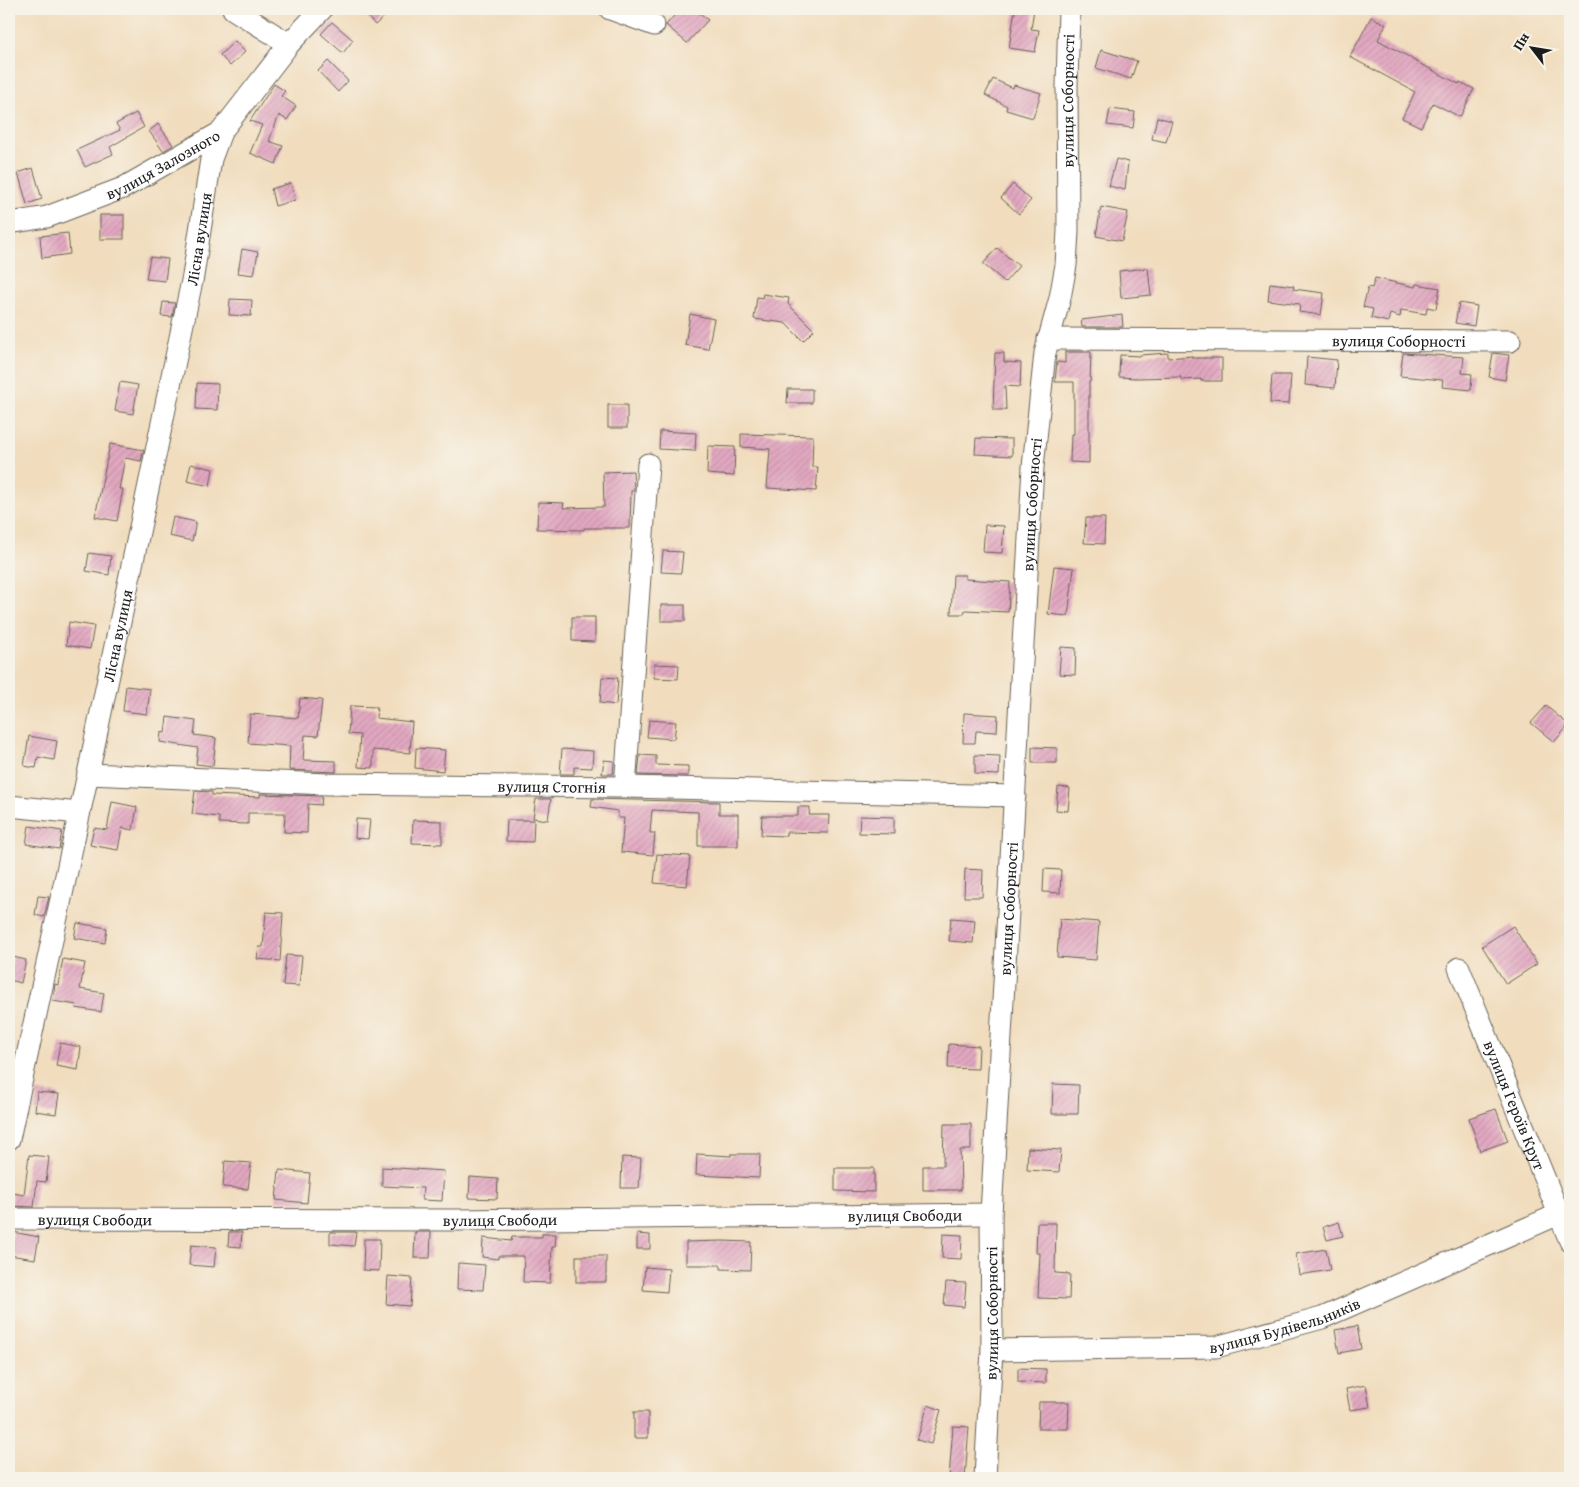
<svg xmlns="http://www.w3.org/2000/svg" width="1579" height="1487" font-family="'Gentium Book Plus',serif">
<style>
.building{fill:url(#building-hatch)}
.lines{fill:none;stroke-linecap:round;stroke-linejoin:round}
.minor-casing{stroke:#676055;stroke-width:23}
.minor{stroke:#fff;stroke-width:21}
.labels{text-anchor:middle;stroke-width:4;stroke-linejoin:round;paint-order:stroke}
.street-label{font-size:16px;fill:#1c1c1c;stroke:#f7f3e8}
</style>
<defs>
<pattern id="building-hatch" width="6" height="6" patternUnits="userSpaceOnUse" patternTransform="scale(1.25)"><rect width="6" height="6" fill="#e2a8c1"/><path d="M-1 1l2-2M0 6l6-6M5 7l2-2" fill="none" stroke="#c190a5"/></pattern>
</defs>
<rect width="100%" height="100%" fill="#f7f3e8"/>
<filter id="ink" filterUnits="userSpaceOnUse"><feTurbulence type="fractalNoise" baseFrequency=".02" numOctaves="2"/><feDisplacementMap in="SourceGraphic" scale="10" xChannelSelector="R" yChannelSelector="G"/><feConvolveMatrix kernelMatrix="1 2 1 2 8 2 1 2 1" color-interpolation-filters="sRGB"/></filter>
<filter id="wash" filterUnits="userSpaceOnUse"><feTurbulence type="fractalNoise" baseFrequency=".0096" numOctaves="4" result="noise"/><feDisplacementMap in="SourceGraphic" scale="20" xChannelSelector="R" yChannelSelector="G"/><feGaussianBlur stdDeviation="1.12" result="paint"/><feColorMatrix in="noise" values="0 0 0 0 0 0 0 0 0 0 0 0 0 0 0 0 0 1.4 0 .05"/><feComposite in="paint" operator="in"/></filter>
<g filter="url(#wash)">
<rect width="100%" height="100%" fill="#f1ddbe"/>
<g id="blocks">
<g class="building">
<path d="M371,9H393L375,25L365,14Z"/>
<path d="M680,9H695L708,20L687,43L666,25Z"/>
<path d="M1015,9H1034L1031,29L1039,30L1035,52L1009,48Z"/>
<path d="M1371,17L1386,24L1378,40L1411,58V59L1459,84L1460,82L1474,89L1460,117L1433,103L1421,127L1402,118L1415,92L1350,57Z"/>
<path d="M332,22L353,40L343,53L321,34Z"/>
<path d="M235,41L245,52L230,66L220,55Z"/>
<path d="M1101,50L1137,61L1131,79L1096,68Z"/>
<path d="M328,61L348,81L338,92L318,71Z"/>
<path d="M993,79L1013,88L1014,85L1041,93L1033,118L1006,110L1007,106L985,95Z"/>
<path d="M274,84L285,91L281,96L296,106L287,120L279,115L269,141L283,146L276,164L250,153L262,125L250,121Z"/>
<path d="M1110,109L1135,112L1133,128L1107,125Z"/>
<path d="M136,113L144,127L110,147L113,154L85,167L77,150L120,130L116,124Z"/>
<path d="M1157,117L1172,121L1166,142L1152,139Z"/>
<path d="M158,124L173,145L163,151L149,131Z"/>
<path d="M1116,159L1128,162L1125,190L1109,186Z"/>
<path d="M33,168L42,199L27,204L18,173Z"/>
<path d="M291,183L295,200L275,206L271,189Z"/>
<path d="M1013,184L1031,200L1019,214L1001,198Z"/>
<path d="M1101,207L1128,212L1122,241L1096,236Z"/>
<rect x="100" y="215" width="24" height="24"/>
<path d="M68,233L70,254L42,258L40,236Z"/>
<path d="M997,248L1019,266L1005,282L983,264Z"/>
<path d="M242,249L258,252L254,275L238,273Z"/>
<path d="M150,257L168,259L165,281L146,279Z"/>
<path d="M1148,268L1151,295L1121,298L1119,271Z"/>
<path d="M1375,278L1415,287L1416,284L1440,288L1436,309L1427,307L1426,314L1401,310L1400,317L1390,314L1388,322L1371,318L1373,309L1363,307L1368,287L1372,288Z"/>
<path d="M1270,283L1294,286L1293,289L1324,293L1321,315L1299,312L1300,304L1268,300Z"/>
<path d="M763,294L789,298L788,304L814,330L803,341L785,323L754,319L757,297L762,298Z"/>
<path d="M230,299L252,300L251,316L229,315Z"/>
<path d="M163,302L175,303L172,317L161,316Z"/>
<path d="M1459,303L1477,306L1474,326L1455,323Z"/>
<path d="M690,314L714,319L708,349L685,345Z"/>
<path d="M1122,315L1123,327H1082L1081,320Z"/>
<path d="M1065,352H1091L1090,382H1089V463L1070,462L1071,434H1074V382H1055L1057,362L1065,363Z"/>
<path d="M995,353H1004V362L1021,363L1020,387L1005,386L1006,410H993Z"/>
<path d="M1168,353V358L1192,356V358H1222V381H1201V379L1181,380V377L1137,378L1119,377L1120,355L1140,356V355Z"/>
<path d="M1403,353L1464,357L1462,373L1472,374L1471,390L1442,387L1443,380L1400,376Z"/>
<path d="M1493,353L1509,355L1505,380L1489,377Z"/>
<path d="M1307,357L1337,360L1335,388L1305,385Z"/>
<path d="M1272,375H1291L1289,404L1270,403Z"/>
<path d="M120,382L138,385L133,414L115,411Z"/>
<path d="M197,383L218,384L217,410L196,409Z"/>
<path d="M788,389H812V403H787Z"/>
<rect x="608" y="405" width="19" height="23"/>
<path d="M660,431L696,433L695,451L659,449Z"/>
<path d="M741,434L813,436L812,467H818L816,491L767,488L770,449L741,447Z"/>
<path d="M976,438L1012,439V456L975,454Z"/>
<path d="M110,444L144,450L141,461L125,458L119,489H123L117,521L95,517Z"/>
<path d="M708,446L735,447L734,476L707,474Z"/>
<path d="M191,464L213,469L210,486L187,481Z"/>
<path d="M633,471L634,491H631L630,528H584V530L537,529L538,502L564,503L563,508L604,507L603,472Z"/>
<path d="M173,517L196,522L192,541L169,536Z"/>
<path d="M1086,518H1105L1104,544L1084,543Z"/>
<path d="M985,525L1004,526L1002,553L983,552Z"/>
<path d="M663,551L683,552L681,573L661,572Z"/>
<path d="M89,553L111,556L109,575L86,571Z"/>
<path d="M1054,566L1074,568L1068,616L1048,614Z"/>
<path d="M953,575H965V579L1010,582L1008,612L965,610L964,614H951Z"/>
<rect x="661" y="605" width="24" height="16"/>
<path d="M572,617H595V642L572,641Z"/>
<path d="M69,622L94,626L90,649L66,645Z"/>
<path d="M1061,647L1076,648L1075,675L1059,674Z"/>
<path d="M654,664L679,665L678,679L654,678Z"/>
<path d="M602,677L618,678L616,705L600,703Z"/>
<path d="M126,686L150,689L147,714L123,711Z"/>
<path d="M300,698L322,700L318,736L305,735L303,760L336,761V772L289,770L290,746L248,743L250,714L298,718Z"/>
<path d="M350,706L377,707L376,718L412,722L410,753L373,750V768L358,767L360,735L348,734Z"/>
<path d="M1546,706L1569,725L1554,742L1531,723Z"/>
<path d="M964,713L998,715L997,732L976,731L975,743H963Z"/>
<path d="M167,717L196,721L194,735L216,738L213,766L196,764L198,748L160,742L161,732L165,733Z"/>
<path d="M649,720L676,722L674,739L647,737Z"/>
<path d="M29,736L57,741L54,760L38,757L36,768L24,766Z"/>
<path d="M1032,747L1057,748V763H1032Z"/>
<path d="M416,748L445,750L443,771L415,768Z"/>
<path d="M562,749L593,751L592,768L574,767V774H560Z"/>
<path d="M640,755L656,756V765L688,766V776L638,775Z"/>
<path d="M975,755L1000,756L999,775L975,774Z"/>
<path d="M604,760L614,761L613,774H602Z"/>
<path d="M1058,787L1070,788L1068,811L1056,810Z"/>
<path d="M195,791L212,792V795L260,797V794L322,796L321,805L308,804L307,833L284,832L285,813H248V824L219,823V817L192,814Z"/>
<path d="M536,799H551L548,820L533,818Z"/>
<path d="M592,799L719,802V814H738V846H698V812L652,810L650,833H655L653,855L621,852L624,818H618V811L591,807Z"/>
<path d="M112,802L137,807L133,830L122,828L118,850L90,845L94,828L107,830Z"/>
<path d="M798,807H810L809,815H829L828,833L786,832V836L761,835L762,816H798Z"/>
<path d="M860,816L894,817V834L859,833Z"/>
<path d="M356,819L370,820L368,839L355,838Z"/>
<path d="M413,820L442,821V844L412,843Z"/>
<path d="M507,820H534L533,842L506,841Z"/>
<path d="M29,826L62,831L59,849L26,844Z"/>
<path d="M657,854L690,856L687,886L654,883Z"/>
<path d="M965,869L983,870L982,897H964Z"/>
<path d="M1044,869L1061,870L1060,893L1043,892Z"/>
<path d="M38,896L49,897L44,917L35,915Z"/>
<path d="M266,912L283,913L280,961L257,959L259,947H263Z"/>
<path d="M951,918L975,920L973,943L949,941Z"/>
<path d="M1060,919L1099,922L1096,960L1057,957Z"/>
<path d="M77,923L107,928L105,943L74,938Z"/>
<path d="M1513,926L1537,964L1506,984L1482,946Z"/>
<path d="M286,955L302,956L299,986L283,985Z"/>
<path d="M13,957L26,960L21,983L9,980Z"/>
<path d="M63,959L85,963L80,989L104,993L101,1012L76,1008L77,1005L53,1001L55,984L58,985Z"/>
<path d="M60,1043L81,1047L78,1070L56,1066Z"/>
<path d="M949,1044L979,1046L978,1069L948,1068Z"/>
<path d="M1053,1084L1079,1085L1078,1114H1052Z"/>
<path d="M37,1092L59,1094L56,1114L35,1111Z"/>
<path d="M1496,1109L1508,1141L1480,1151L1469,1118Z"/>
<path d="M944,1124H971V1150H960L961,1190H923V1166H943Z"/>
<path d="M1028,1148L1061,1150L1059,1172L1027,1170Z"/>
<path d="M697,1154L731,1156V1154H760L759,1178L696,1175Z"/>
<path d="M29,1155L49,1157L46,1182L37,1181L34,1207L12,1206L13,1193L24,1195Z"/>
<path d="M622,1157L641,1158L639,1188H621Z"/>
<path d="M225,1161L251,1163L248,1189L223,1187Z"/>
<path d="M382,1167L444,1171L442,1201L422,1200L423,1188L382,1186Z"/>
<path d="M835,1168H874V1192L835,1191Z"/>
<path d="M279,1170L310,1173L307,1203L276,1200Z"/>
<path d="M470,1177L498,1179L497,1199L469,1198Z"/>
<path d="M1339,1222L1343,1236L1327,1240L1323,1227Z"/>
<path d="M1037,1223H1056L1055,1273L1070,1274L1069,1299L1038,1298L1040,1253H1036Z"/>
<path d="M13,1232L39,1237L35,1259L9,1255Z"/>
<path d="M229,1232H242L241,1247L228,1246Z"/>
<path d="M330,1232H356L354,1246L330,1244Z"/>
<path d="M415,1232H431L430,1258H414Z"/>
<path d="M542,1234H556L555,1247H552L550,1283L523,1282L524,1256H498V1259L482,1257L483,1238L511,1241L512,1237H542Z"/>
<path d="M637,1234L650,1235V1249H637Z"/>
<path d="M943,1234L962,1235L961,1259L942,1258Z"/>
<path d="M364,1239H380L379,1271L363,1270Z"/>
<path d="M722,1241L751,1242L750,1270L721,1269V1265H686V1242Z"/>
<path d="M191,1245L216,1247L214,1267L189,1265Z"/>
<path d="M1326,1249L1330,1270L1299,1275L1296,1254Z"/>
<rect x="576" y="1256" width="30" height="26"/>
<path d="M458,1263L485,1265L483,1290L457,1289Z"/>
<path d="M645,1267L669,1269L667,1292L643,1290Z"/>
<path d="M388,1276L412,1278L410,1306L386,1304Z"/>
<path d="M946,1282L966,1283L964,1307L944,1305Z"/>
<path d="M1357,1326L1361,1349L1339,1353L1335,1330Z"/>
<path d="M1018,1368L1046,1369V1383L1018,1382Z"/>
<path d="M1366,1385L1370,1407L1350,1410L1346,1389Z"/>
<path d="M1039,1402H1069L1068,1429H1038Z"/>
<path d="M928,1405L941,1410L931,1444L917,1440Z"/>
<rect x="634" y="1412" width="14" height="26"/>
<path d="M953,1426L969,1427L965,1478H949Z"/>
</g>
</g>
</g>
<g filter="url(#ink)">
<use href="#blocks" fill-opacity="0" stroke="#676055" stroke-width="1"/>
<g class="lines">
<g class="minor-casing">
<g id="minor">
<path d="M233,9L289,44"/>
<path d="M610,9L654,25"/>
<path id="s1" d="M9,223L47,217L123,188L221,132L289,44L322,9"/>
<path id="s2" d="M1048,339L1510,341"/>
<path id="s3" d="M88,774L328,784L625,787L1015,796"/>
<path d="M625,787L648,464"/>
<path d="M9,806L79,813"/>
<path id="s4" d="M1459,968L1570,1241"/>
<path id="s5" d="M9,1139L88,774L193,276L211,159L221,132"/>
<path id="s6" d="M9,1219L458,1220L991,1214"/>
<path id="s7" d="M992,1350L1216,1347L1322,1318L1559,1214"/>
<path id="s8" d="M985,1478L992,1350L991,1214L1033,467L1045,353L1060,298L1066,265L1068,231L1067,86L1069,9"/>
</g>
</g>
<use href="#minor" class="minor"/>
</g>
</g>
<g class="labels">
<g class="street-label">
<text dy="6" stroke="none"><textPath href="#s8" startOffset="1382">вулиця Соборності</textPath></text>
<text dy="6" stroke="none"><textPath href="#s1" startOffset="166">вулиця Залозного</textPath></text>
<text dy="6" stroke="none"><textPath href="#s5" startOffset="920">Лісна вулиця</textPath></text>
<text dy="6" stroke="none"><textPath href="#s2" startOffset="351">вулиця Соборності</textPath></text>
<text dy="6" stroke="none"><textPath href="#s8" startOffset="975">вулиця Соборності</textPath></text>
<text dy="6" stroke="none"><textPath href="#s5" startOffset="515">Лісна вулиця</textPath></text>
<text dy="6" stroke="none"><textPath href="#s3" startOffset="464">вулиця Стогнія</textPath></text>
<text dy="6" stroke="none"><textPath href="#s8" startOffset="570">вулиця Соборності</textPath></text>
<text dy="6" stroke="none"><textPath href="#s4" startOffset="148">вулиця Героїв Крут</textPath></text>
<text dy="6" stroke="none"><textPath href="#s6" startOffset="896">вулиця Свободи</textPath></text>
<text dy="6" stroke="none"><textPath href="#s6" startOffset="86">вулиця Свободи</textPath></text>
<text dy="6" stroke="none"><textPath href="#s6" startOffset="491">вулиця Свободи</textPath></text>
<text dy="6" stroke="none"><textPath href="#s8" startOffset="165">вулиця Соборності</textPath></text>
<text dy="6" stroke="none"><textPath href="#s7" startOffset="296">вулиця Будівельників</textPath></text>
</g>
</g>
<rect width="1579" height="1487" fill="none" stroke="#f7f3e8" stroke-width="30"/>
<g transform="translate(1532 48) rotate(301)" stroke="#f7f3e8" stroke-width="4" paint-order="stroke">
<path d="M0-4L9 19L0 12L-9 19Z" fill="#1c1c1c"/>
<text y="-8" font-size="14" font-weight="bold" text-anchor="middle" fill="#1c1c1c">Пн</text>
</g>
</svg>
